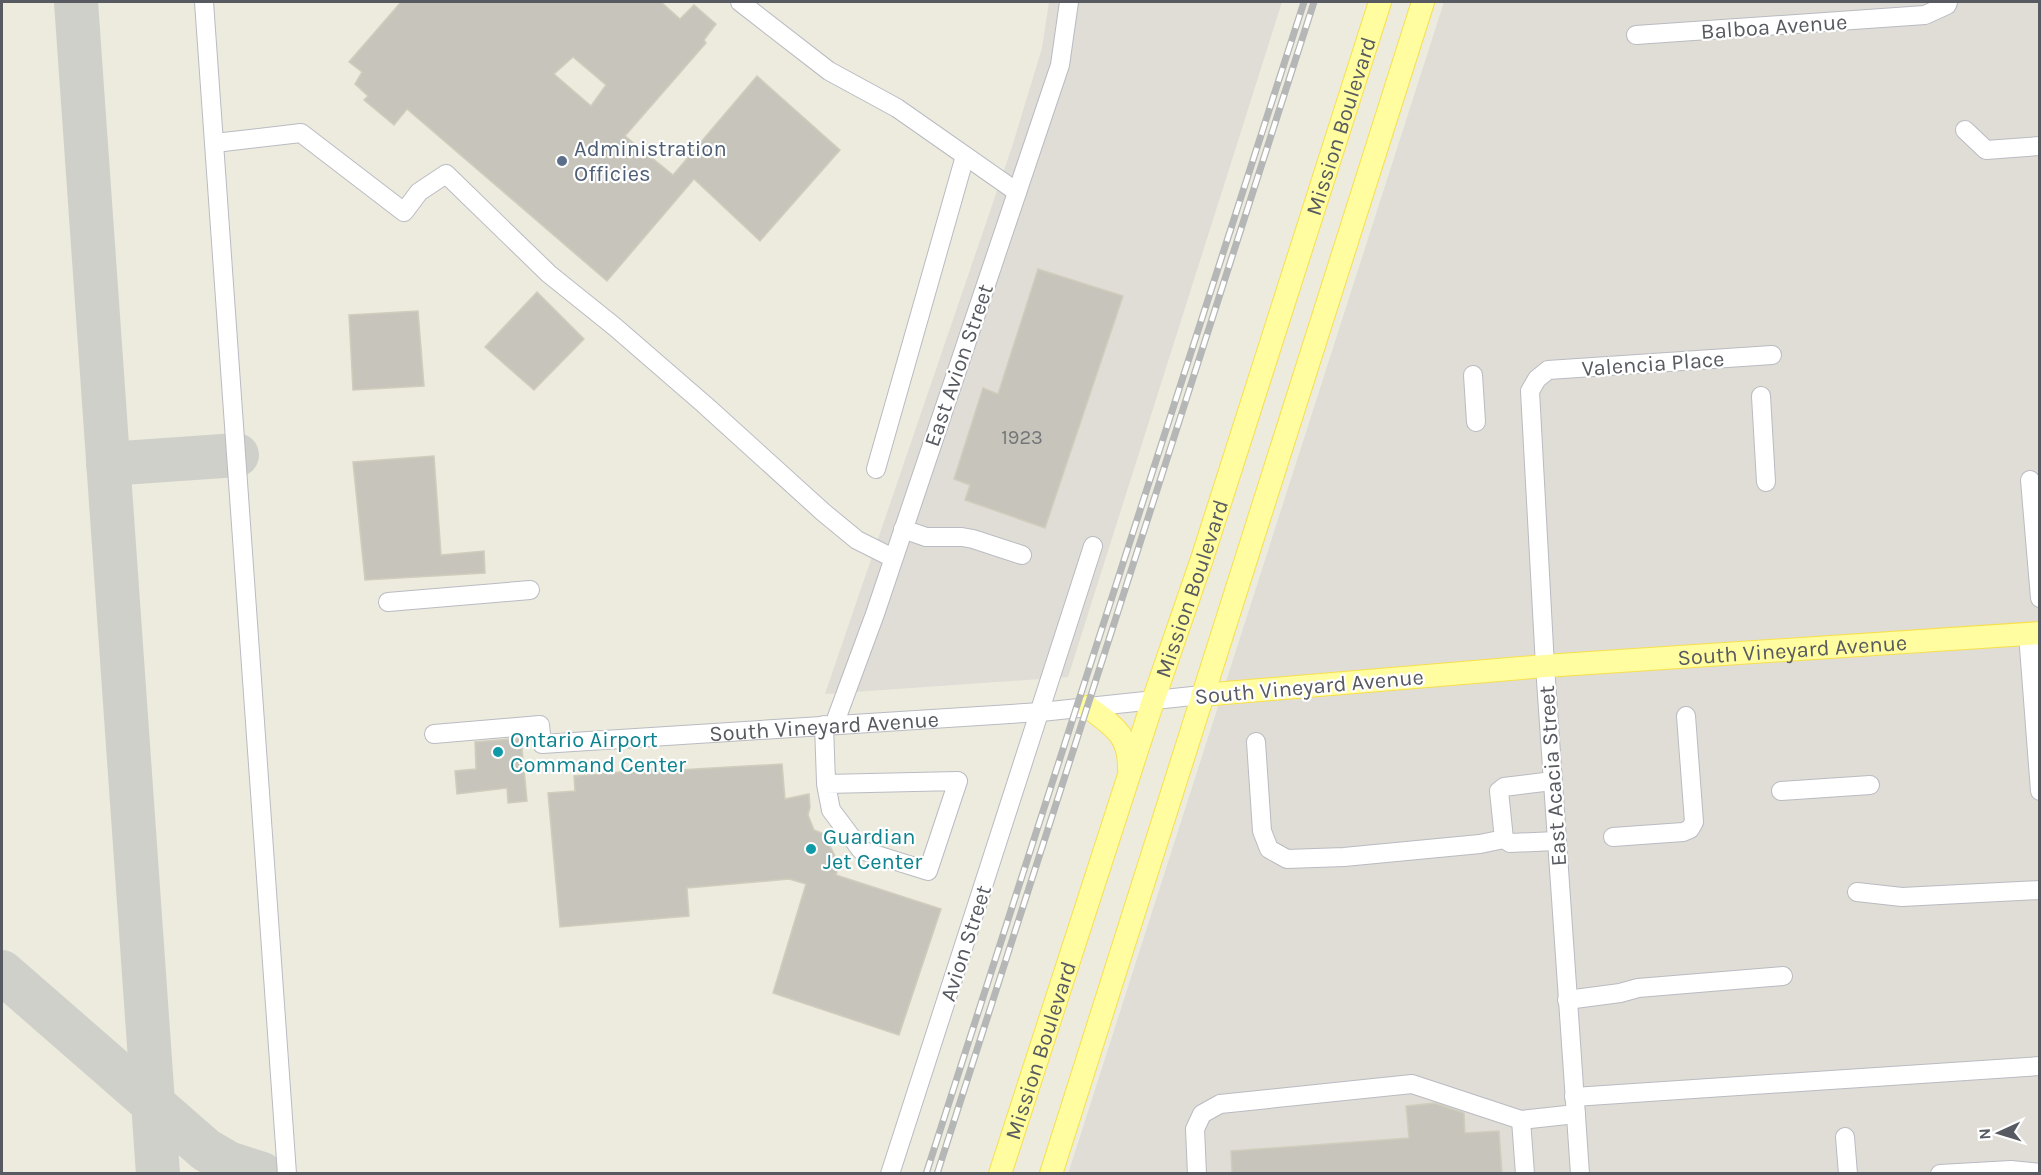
<svg xmlns="http://www.w3.org/2000/svg" width="2041" height="1175" font-family="Karla,sans-serif">
<style>
.industrial{fill:#dfddd6}
.lines{fill:none;stroke-linecap:round;stroke-linejoin:round}
.taxiway{stroke:#d0d0ca;stroke-width:44}
.building{fill:#c7c5bb;stroke:#d1cdbd;stroke-width:1.5;fill-rule:evenodd}
.minor-casing{stroke:#babbc2;stroke-width:20}
.major-casing{stroke:#f8e04b;stroke-width:24}
.minor{stroke:#fff;stroke-width:18}
.major{stroke:#fffda0;stroke-width:22}
.rail-casing{stroke:#b5b6b6;stroke-width:7}
.rail{stroke:#fff;stroke-width:4.5;stroke-dasharray:14;stroke-linecap:butt}
.service-dot{fill:#5c6f8a;stroke:#fff;stroke-width:2}
.culture-dot{fill:#0f9aa8;stroke:#fff;stroke-width:2}
.labels{text-anchor:middle;stroke-width:4.5;stroke-linejoin:round;paint-order:stroke}
.number-label{font-size:20px;fill:#747578}
.street-label{font-size:22px;fill:#585a61;stroke:#fff}
.service-label{font-size:22px;fill:#4e5e75;stroke:#fff;text-anchor:start}
.culture-label{font-size:22px;fill:#0d838f;stroke:#fff;text-anchor:start}
</style>
<rect width="100%" height="100%" fill="#ecebde"/>
<g class="industrial">
<path d="M1049,2H1282L1068,677L825,694L1012,147L1042,48Z"/>
<path d="M1444,2H2039V1173L1068,1174Z"/>
</g>
<g class="lines">
<g class="taxiway">
<path d="M76,2L158,1174"/>
<path d="M108,464L237,455"/>
<path d="M2,972L206,1150L228,1163L262,1174"/>
</g>
</g>
<g class="building">
<path d="M401,2H661L680,19L694,5L716,24L704,40L706,43L625,136L673,175L757,76L840,150L760,241L694,179L607,281L407,109L394,125L364,100L368,96L355,84L362,72L349,62ZM573,57L606,85L591,106L554,74Z"/>
<path d="M1038,269L1123,296L1045,528L965,500L970,485L954,479L983,388L998,394Z"/>
<path d="M537,292L584,339L534,390L485,347Z"/>
<path d="M418,311L424,386L353,390L349,315Z"/>
<path d="M434,456L441,555L484,551L485,573L365,580L353,462Z"/>
<path d="M521,738L527,801L508,803L507,788L457,794L455,771L476,769L475,742Z"/>
<path d="M782,764L785,799L809,794L810,807L808,815L814,830L824,834L839,864L836,875L941,909L899,1035L773,993L806,884L789,879L687,888L689,916L560,927L548,793L575,791L574,776L678,767V770Z"/>
<path d="M1435,1103L1464,1113L1465,1133L1499,1131L1502,1173H1232L1231,1151L1409,1138L1406,1106Z"/>
</g>
<g class="lines">
<g class="minor-casing">
<g id="minor">
<path d="M204,2L287,1174"/>
<path d="M740,2L829,71L897,108L1017,192"/>
<path d="M1636,35L1925,15L1947,5L1948,2"/>
<path d="M1965,130L1986,150L2040,146"/>
<path d="M215,143L301,133L404,212L419,192L446,174L549,274L615,327L705,405L823,512L857,540L893,558"/>
<path d="M1473,375L1476,422"/>
<path d="M1761,396L1766,482"/>
<path d="M876,469L965,156"/>
<path d="M2030,480L2040,598"/>
<path d="M903,529L926,537H962L973,539L1022,555"/>
<path d="M388,602L530,590"/>
<path d="M2028,634L2040,791"/>
<path d="M824,725L826,782V784L831,810L861,850L928,871L958,781L826,784"/>
<path d="M834,725L875,614L1060,65L1069,2"/>
<path id="s1" d="M434,734L540,725L542,744L1041,712L1202,695"/>
<path d="M1256,742L1262,831L1269,849L1287,859L1344,857L1480,844L1504,839"/>
<path d="M1552,781L1504,787L1499,791L1504,839L1510,843L1556,841"/>
<path d="M1781,791L1870,785"/>
<path d="M1613,837L1683,832L1690,829L1694,822L1686,716"/>
<path d="M1857,892L1902,897L2040,890"/>
<path d="M1567,1000L1620,993L1638,988L1783,976"/>
<path d="M1574,1097L2040,1066"/>
<path d="M1521,1120L1525,1174"/>
<path d="M1845,1137L1848,1174"/>
<path d="M890,1174L1093,546"/>
<path d="M1197,1174L1195,1129L1202,1114L1220,1104L1412,1084L1521,1120L1576,1114"/>
<path d="M1580,1174L1545,666L1530,391L1537,379L1548,370L1772,355"/>
<path d="M1940,1174L2011,1170L2040,1173"/>
</g>
</g>
<g class="major-casing">
<g id="major">
<path id="s2" d="M1202,695L1545,666L2040,633"/>
<path d="M1088,707C1113,726 1130,735 1129,769"/>
<path id="s3" d="M1000,1174L1153,701L1202,559L1380,2"/>
<path d="M1051,1174L1423,2"/>
</g>
</g>
<use href="#minor" class="minor"/>
<use href="#major" class="major"/>
<g class="rail-casing">
<g id="rail">
<path d="M926,1174L1304,2"/>
<path d="M937,1174L1314,2"/>
</g>
</g>
<use href="#rail" class="rail"/>
</g>
<circle class="service-dot" cx="562" cy="161" r="6"/>
<g class="culture-dot">
<circle cx="498" cy="752" r="6"/>
<circle cx="811" cy="849" r="6"/>
</g>
<g class="labels">
<g class="number-label">
<text x="1022" y="444">1923</text>
</g>
<g class="street-label">
<text transform="translate(1774 26) rotate(-4)" y="8">Balboa Avenue</text>
<text dy="8" stroke="none"><textPath href="#s3" startOffset="1102">Mission Boulevard</textPath></text>
<text transform="translate(1653 363) rotate(-4)" y="8">Valencia Place</text>
<text transform="translate(958 365) rotate(-71)" y="8">East Avion Street</text>
<text dy="8" stroke="none"><textPath href="#s3" startOffset="616">Mission Boulevard</textPath></text>
<text dy="8" stroke="none"><textPath href="#s2" startOffset="592">South Vineyard Avenue</textPath></text>
<text transform="translate(1309 686) rotate(-5)" y="8">South Vineyard Avenue</text>
<text dy="8" stroke="none"><textPath href="#s1" startOffset="408">South Vineyard Avenue</textPath></text>
<text transform="translate(1552 776) rotate(-94)" y="8">East Acacia Street</text>
<text transform="translate(965 943) rotate(-72)" y="8">Avion Street</text>
<text dy="8" stroke="none"><textPath href="#s3" startOffset="130">Mission Boulevard</textPath></text>
</g>
<g class="service-label">
<text x="574" y="156">Administration<tspan x="574" dy="25">Officies</tspan></text>
</g>
<g class="culture-label">
<text x="510" y="747">Ontario Airport<tspan x="510" dy="25">Command Center</tspan></text>
<text x="823" y="844">Guardian<tspan x="823" dy="25">Jet Center</tspan></text>
</g>
</g>
<rect width="2041" height="1175" fill="none" stroke="#585a61" stroke-width="6"/>
<g transform="translate(1999 1133) rotate(266)" stroke="#ffffff" stroke-width="4.5" paint-order="stroke">
<path d="M0-4.5L10 22L0 15L-10 22Z" fill="#585a61"/>
<text y="-9" font-size="16" font-weight="bold" text-anchor="middle" fill="#585a61">N</text>
</g>
</svg>
